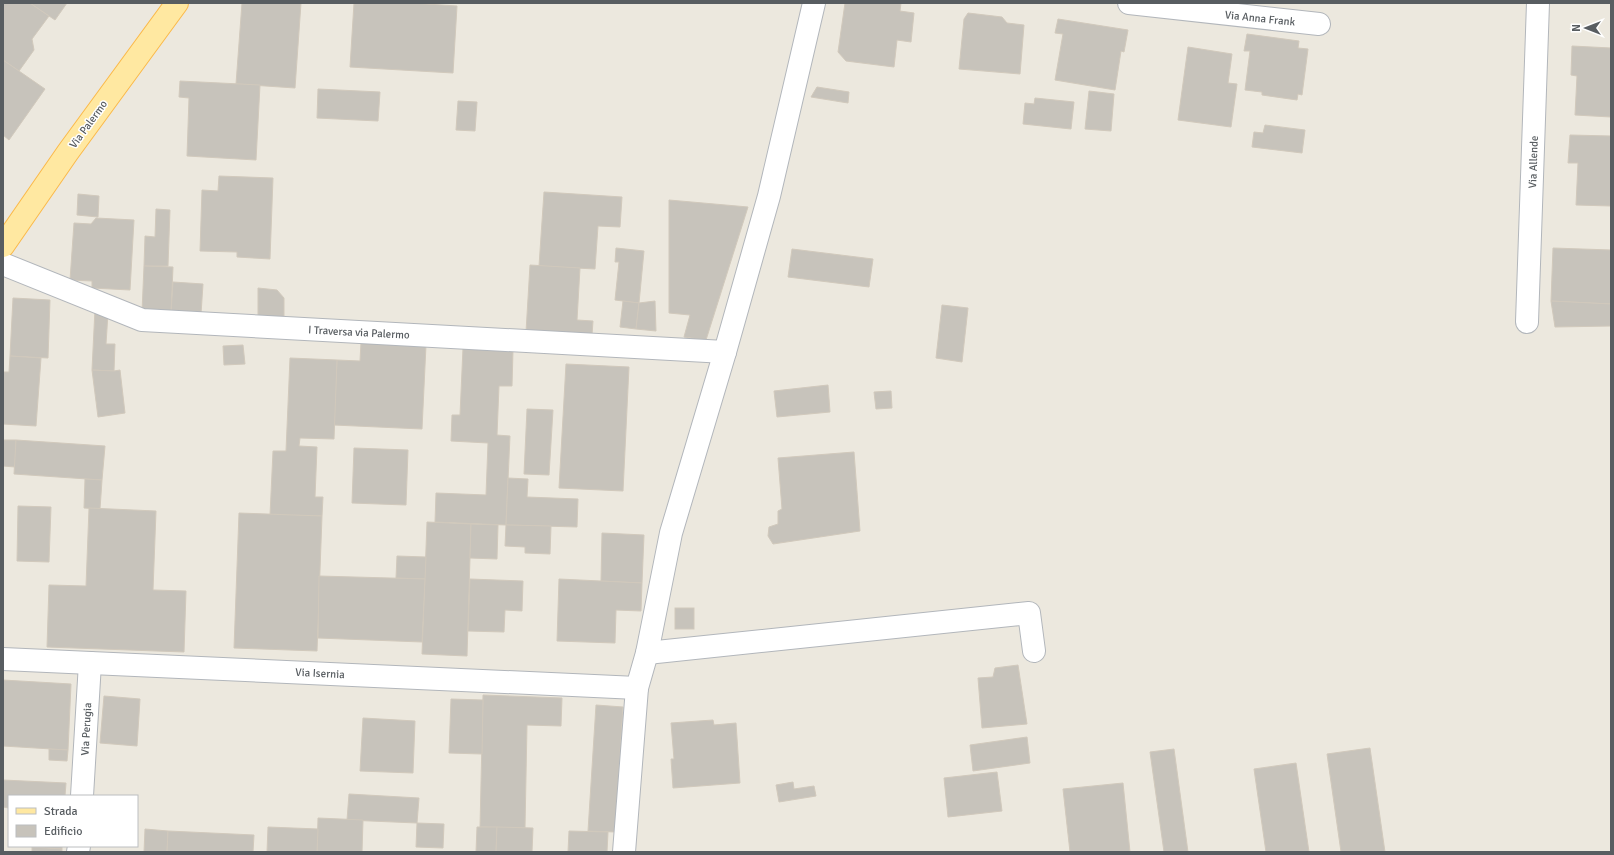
<svg xmlns="http://www.w3.org/2000/svg" width="1614" height="855" font-family="Signika,sans-serif">
<style>
.building{fill:#c7c3bb;stroke:#d1c9bc}
.lines{fill:none;stroke-linecap:round;stroke-linejoin:round}
.minor-casing{stroke:#b2b6bb;stroke-width:24}
.major-casing{stroke:#fbb949;stroke-width:24}
.minor{stroke:#fff;stroke-width:22}
.major{stroke:#ffe8a1;stroke-width:22}
.labels{text-anchor:middle;stroke-width:3;stroke-linejoin:round;paint-order:stroke}
.street-label{font-size:11px;fill:#585d61;stroke:#fff}
</style>
<rect width="100%" height="100%" fill="#ece8de"/>
<g class="building">
<path d="M3,3H30L49,16L32,39L34,50L19,71L3,60Z"/>
<path d="M30,3H67L55,20Z"/>
<path d="M242,3H301L295,88L236,84Z"/>
<path d="M354,3H411L457,6L453,73L350,67Z"/>
<path d="M845,3H901L900,11L914,13L911,42L897,40L894,67L846,61L838,52Z"/>
<path d="M968,13L1002,17L1007,23L1024,25L1020,74L959,69L964,19Z"/>
<path d="M1058,19L1128,30L1124,52L1121,51L1115,90L1055,80L1063,34L1055,33Z"/>
<path d="M1247,34L1299,41L1298,48L1308,49L1302,95L1298,94L1297,100L1262,95V92L1245,90L1250,51H1244Z"/>
<path d="M1572,46L1611,48V117L1575,115L1577,76L1571,75Z"/>
<path d="M1188,47L1232,54L1228,83L1237,84L1231,127L1178,120Z"/>
<path d="M3,60L45,89L9,140L3,135Z"/>
<path d="M180,81L260,85L256,160L187,156L189,98L179,97Z"/>
<path d="M817,87L849,92L848,103L811,97Z"/>
<path d="M318,89L380,92L378,121L317,118Z"/>
<path d="M1089,91L1114,94L1111,131L1085,129Z"/>
<path d="M1035,98L1074,102L1071,129L1023,124L1025,103L1034,104Z"/>
<path d="M458,101L477,102L475,131L456,130Z"/>
<path d="M1265,125L1305,130L1302,153L1252,147L1254,132L1263,133Z"/>
<path d="M1570,135L1611,136V206L1576,205L1578,163H1568Z"/>
<path d="M219,176L273,178L270,259L237,257V252L200,251L202,190L218,191Z"/>
<path d="M544,192L622,197L620,227L598,226L595,269L539,266Z"/>
<path d="M78,194L99,196L98,217L77,215Z"/>
<path d="M669,200L748,207L706,340L684,337L690,315L669,313Z"/>
<path d="M156,209L170,210L168,266H144L145,236L155,237Z"/>
<path d="M96,218L134,220L130,290L92,288V281L70,280L74,223L91,224Z"/>
<path d="M616,248L644,251L639,303L615,300L619,262H615Z"/>
<path d="M1553,248L1611,250V304L1551,301Z"/>
<path d="M792,249L873,259L869,287L788,277Z"/>
<path d="M530,265L580,268L577,320L593,321L592,335L526,332Z"/>
<path d="M144,266L173,267L171,313L142,312Z"/>
<path d="M173,282L203,284L201,314L171,313Z"/>
<path d="M258,288L277,290L284,298V320L258,318Z"/>
<path d="M13,298L50,300L48,358L10,356Z"/>
<path d="M623,301L639,303L636,329L620,327Z"/>
<path d="M655,301L656,331L636,329L639,303Z"/>
<path d="M1551,301L1611,304V326L1555,327Z"/>
<path d="M942,305L968,308L962,362L936,358Z"/>
<path d="M95,309L108,313L106,344H115L114,371L92,370Z"/>
<path d="M361,342L426,345L422,429L334,425L337,360L360,361Z"/>
<path d="M243,345L245,364L224,365L223,346Z"/>
<path d="M463,348L513,350L512,386H499L497,435L510,436L506,525L435,522L436,493L486,495L488,443L451,441L452,415H460Z"/>
<path d="M10,356L41,358L36,426L3,424V372H9Z"/>
<path d="M290,358L337,360L334,439L300,438L299,446L317,447L315,497H323L322,516L270,515L273,451H286Z"/>
<path d="M566,364L629,367L623,491L559,488Z"/>
<path d="M92,370L114,371L120,370L125,413L98,417Z"/>
<path d="M828,385L830,412L777,417L774,391Z"/>
<path d="M891,391L892,408L876,409L874,392Z"/>
<path d="M527,409L553,410L549,475L524,474Z"/>
<path d="M3,440H16L15,467L3,466Z"/>
<path d="M16,440L105,446L102,480L14,474Z"/>
<path d="M354,448L408,450L406,505L352,503Z"/>
<path d="M854,452L860,531L773,544L768,536L769,527L778,524V511L782,509L778,458Z"/>
<path d="M508,478L528,479L527,497L578,499L577,527L506,525Z"/>
<path d="M85,479L102,480L100,509L84,508Z"/>
<path d="M18,506L51,507L49,562L17,561Z"/>
<path d="M89,508L156,511L153,590L186,591L184,652L47,647L49,585L86,586Z"/>
<path d="M239,513L322,516L317,651L234,648Z"/>
<path d="M427,522L471,524L467,656L422,654Z"/>
<path d="M471,524L498,525L497,559L470,558Z"/>
<path d="M506,525L551,526L550,554L525,553V547L505,546Z"/>
<path d="M602,533L644,535L642,583L601,581Z"/>
<path d="M397,556L426,557L425,579L396,578Z"/>
<path d="M319,576L425,579L422,642L318,638Z"/>
<path d="M470,579L523,581L522,611L505,610L504,632L468,631Z"/>
<path d="M559,579L642,583L641,611L616,610L615,643L557,641Z"/>
<rect x="675" y="608" width="19" height="21"/>
<path d="M1018,665L1027,724L982,728L978,678L993,677L995,668Z"/>
<path d="M3,680L71,684L68,750L3,746Z"/>
<path d="M483,695L562,698L561,726L527,725L525,828L480,827Z"/>
<path d="M104,696L140,699L137,746L100,743Z"/>
<path d="M451,699L483,700L482,754L449,753Z"/>
<path d="M596,705L623,707L615,832L588,831Z"/>
<path d="M363,718L415,721L413,773L360,771Z"/>
<path d="M713,720L714,725L736,723L740,783L673,788L671,759H674L671,723Z"/>
<path d="M1027,737L1030,763L973,771L970,745Z"/>
<path d="M1370,748L1385,852H1341L1327,754Z"/>
<path d="M49,749L68,750L67,761L49,760Z"/>
<path d="M1174,749L1188,852H1164L1150,752Z"/>
<path d="M1296,763L1309,852H1266L1254,769Z"/>
<path d="M997,772L1002,811L948,817L944,778Z"/>
<path d="M3,780L66,783L65,796H9V808L3,807Z"/>
<path d="M793,782L794,789L814,786L816,796L779,802L776,785Z"/>
<path d="M1123,783L1130,852H1070L1063,789Z"/>
<path d="M349,794L419,798L417,823L347,820Z"/>
<path d="M318,818L363,820L362,852H317Z"/>
<path d="M417,823L444,824L443,848L416,847Z"/>
<path d="M268,827L318,829L317,852H267Z"/>
<path d="M477,827H497L496,852H476Z"/>
<path d="M497,827L533,828L532,852H496Z"/>
<path d="M145,829L168,831L167,852H144Z"/>
<path d="M168,831L254,835L253,852H167Z"/>
<path d="M569,831L608,832L607,852H568Z"/>
<path d="M32,846H62V849L32,847Z"/>
<path d="M32,847L62,849V852H32Z"/>
</g>
<g class="lines">
<g class="minor-casing">
<g id="minor">
<path d="M1129,3L1319,24"/>
<path d="M3,264L142,320L725,352"/>
<path d="M1527,322L1538,3"/>
<path d="M647,653L1029,613L1034,651"/>
<path d="M3,659L637,688"/>
<path d="M82,796L90,663"/>
<path d="M78,852L79,846"/>
<path d="M624,852L637,688L647,653L671,533L725,352L769,196L814,3"/>
</g>
</g>
<g class="major-casing">
<path id="major" d="M3,246L68,152L177,3"/>
</g>
<use href="#minor" class="minor"/>
<use href="#major" class="major"/>
</g>
<g class="labels">
<g class="street-label">
<text transform="translate(1260 18) rotate(6)" y="4">Via Anna Frank</text>
<text transform="translate(88 124) rotate(-54)" y="4">Via Palermo</text>
<text transform="translate(1533 162) rotate(-88)" y="4">Via Allende</text>
<text transform="translate(359 332) rotate(3)" y="4">I Traversa via Palermo</text>
<text transform="translate(320 673) rotate(3)" y="4">Via Isernia</text>
<text transform="translate(86 729) rotate(-87)" y="4">Via Perugia</text>
</g>
</g>
<rect width="1614" height="855" fill="none" stroke="#585d61" stroke-width="8"/>
<rect x="8" y="795" width="130" height="52" fill="#ffffff" stroke="#bcbec0"/>
<rect x="16" y="808" width="20" height="6" fill="#ffe8a1" stroke="#bcbec0"/>
<text x="44" y="815" font-size="12" fill="#585d61">Strada</text>
<rect x="16" y="825" width="20" height="12" fill="#c7c3bb" stroke="#bcbec0"/>
<text x="44" y="835" font-size="12" fill="#585d61">Edificio</text>
<g transform="translate(1586 28) rotate(270)" stroke="#ffffff" stroke-width="3" paint-order="stroke">
<path d="M0-3L7 15L0 10L-7 15Z" fill="#585d61"/>
<text y="-6" font-size="11" font-weight="bold" text-anchor="middle" fill="#585d61">N</text>
</g>
</svg>
